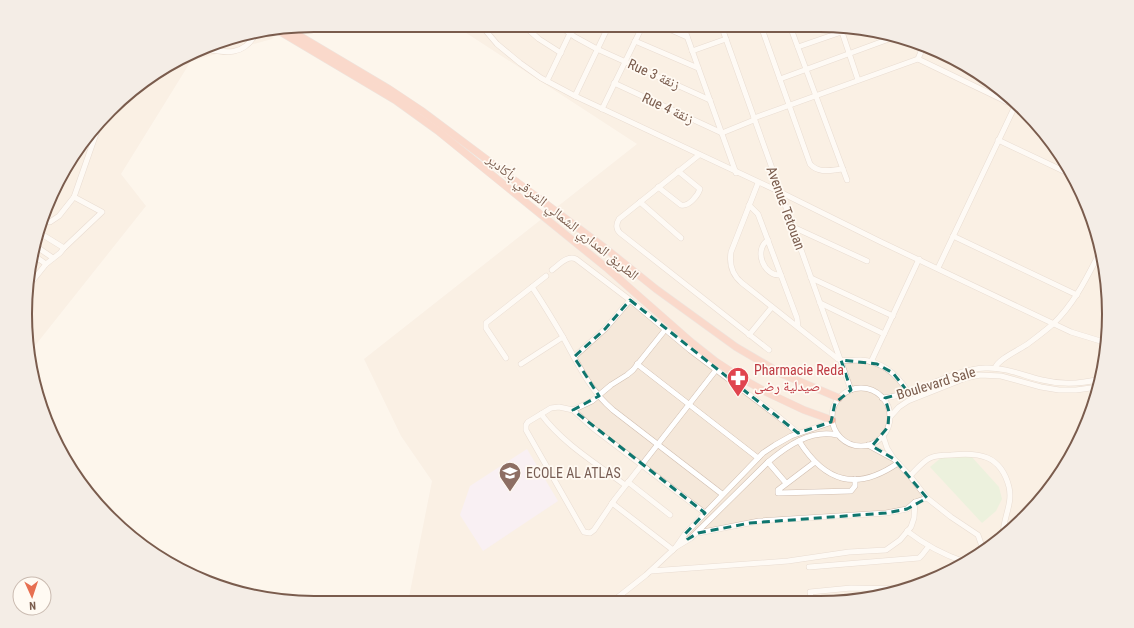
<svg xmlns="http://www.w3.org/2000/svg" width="1134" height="628" font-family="'Roboto Condensed','Noto Naskh Arabic',sans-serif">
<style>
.residential{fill:#f5e8da}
.education{fill:#f3e8fa}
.garden{fill:#d8ecc9}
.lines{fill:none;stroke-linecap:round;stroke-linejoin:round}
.stream{stroke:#a5d3da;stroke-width:1.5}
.minor-casing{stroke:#d1beb0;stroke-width:6}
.highway-casing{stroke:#dad1cd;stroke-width:8}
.minor{stroke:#fff;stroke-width:5}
.highway{stroke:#f7b7a3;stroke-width:7}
.marked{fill:none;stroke:#0f766e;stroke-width:3;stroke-dasharray:8 5;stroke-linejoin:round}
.labels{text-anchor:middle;stroke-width:3.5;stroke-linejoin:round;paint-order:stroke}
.street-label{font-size:14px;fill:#7a5c4d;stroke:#fffaf3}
.health-label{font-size:14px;fill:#be3a42;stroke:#fffaf3;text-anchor:start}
.education-label{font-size:14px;fill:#785e54;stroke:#fffaf3;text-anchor:start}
.rim{fill:none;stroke:#7a5c4d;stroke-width:2}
</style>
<rect width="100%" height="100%" fill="#fdf6ec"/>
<g class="residential">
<path d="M454,25L839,26L895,35L964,64L1010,97L1049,138L1079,186L1099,239L1108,295L1107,351L1094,407L1070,458L1037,505L981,554L913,588L857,601L408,602L432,481L401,436L364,359L637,144Z"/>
<path d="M280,31L272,39L191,61L121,174L146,206L30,352L26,333L35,239L74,154L138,85L221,40Z"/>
</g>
<path class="education" d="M527,449L558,501L483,551L460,515L470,486Z"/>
<path class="garden" d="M970,455L999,487L1002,499L996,511L982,523L930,467L942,457Z"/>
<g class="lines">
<path class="stream" d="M1060,473L1077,443"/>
<g class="minor-casing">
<g id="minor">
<path d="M481,25L497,44L520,63L541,78L575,96L780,192L881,242L1071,332L1107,343"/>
<path d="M523,25L539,39L561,53"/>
<path d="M558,25L575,37L597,49L710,100"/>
<path d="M660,25L687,37"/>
<path d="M683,25L736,173"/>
<path d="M721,25L851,390"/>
<path d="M761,26L810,164C819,174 831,170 843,169"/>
<path d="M790,26L847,180"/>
<path d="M842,32L858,80"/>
<path d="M635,41L698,68"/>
<path d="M798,47L853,28"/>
<path d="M205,49C226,53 243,56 255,35"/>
<path d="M692,51L726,39"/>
<path d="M918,59L923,47"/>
<path d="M780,79L889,39L896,35"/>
<path d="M547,81L574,25"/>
<path d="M614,83L722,133L754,120"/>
<path d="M575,96L609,25"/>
<path d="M1005,101L1008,95"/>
<path d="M602,109L643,25"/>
<path d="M754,118L918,59L1022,109"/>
<path d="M998,140L1072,175"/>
<path d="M699,155L619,219C616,224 616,229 620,233L769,350"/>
<path d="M758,183L731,252C729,265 732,275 742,283L838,359C844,362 853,360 860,360C881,361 897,374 908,392"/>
<path d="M658,187L681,205C689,207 698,195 700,189L678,171"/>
<path d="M640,202L681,238"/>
<path d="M51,203L58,188"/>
<path d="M749,205L758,214L797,318L798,327"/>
<path d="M43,221L50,222L59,216L74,197L98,128"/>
<path d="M793,227L867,261"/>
<path d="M38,232L64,248"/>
<path d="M953,236L1077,295"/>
<path d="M35,238L40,233L42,224"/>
<path d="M768,240C753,250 764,277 781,275"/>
<path d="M34,245L53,258"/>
<path d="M33,255L46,264"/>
<path d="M938,268L1015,106"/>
<path d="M552,270C559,265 567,255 576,259L630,300L690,350L780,418L798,433"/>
<path d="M811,278L893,316"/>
<path d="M30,284L46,264L60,253L64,248L102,212L74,197"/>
<path d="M532,287C543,303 553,320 563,337C577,362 590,391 613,410L722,494"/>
<path d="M820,303L884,334"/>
<path d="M665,330L633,370L627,375L611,385L592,401L573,410L559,407L551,408L528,422L526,425V430L584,532L590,533L594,530L615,499L716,370"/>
<path d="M749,335L772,307"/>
<path d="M574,357L605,329L630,300"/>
<path d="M506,358L486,328V323L546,276"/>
<path d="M871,362L919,259"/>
<path d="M521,364L563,337"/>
<path d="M637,364L758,458"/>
<path d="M995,368C999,358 1020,350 1029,343C1037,337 1045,331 1053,324C1075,303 1087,277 1101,250"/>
<circle cx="861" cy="417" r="29"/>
<path d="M882,398C918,395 949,370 985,368C1005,367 1024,376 1042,380C1062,385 1081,384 1100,379"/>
<path d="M573,410L593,428L705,513"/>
<path d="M541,414C562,443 597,464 625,485"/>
<path d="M890,417L899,407L908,401L966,378L980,375L1001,376L1041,387L1059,390H1076L1098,387"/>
<path d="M883,436L887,448L894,459L910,476L927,498L951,517L978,535L984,552"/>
<path d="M799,441C825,482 856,492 898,463"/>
<path d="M868,445L892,458"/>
<path d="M768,462L786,483"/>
<path d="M815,462L778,490V493L851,491L855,486V479"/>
<path d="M910,476C916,470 922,462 930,458C937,455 944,455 951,455C979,452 1001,455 1009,487C1013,504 1003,518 1003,535"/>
<path d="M628,482L670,515"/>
<path d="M612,503L673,550"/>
<path d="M907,531C925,545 944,555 965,562"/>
<path d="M698,533L759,521L886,513L907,509L915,502L927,498"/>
<path d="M676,547L685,534L763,453L775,445L791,436L832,422"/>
<path d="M809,567L919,558L922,555L929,546"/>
<path d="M651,571L788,561L849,552L886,550L900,540L911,527L914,518L915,502"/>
<path d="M613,601L646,575L676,547L691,538L768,462C787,446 811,429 837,435"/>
<path d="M802,601H816"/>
<path d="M812,601L810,592L851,588L907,589"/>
</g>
</g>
<g class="highway-casing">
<g id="highway">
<path d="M288,29L389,89L422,111L605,248L656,289L736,347L782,374L839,398"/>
<path d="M279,31L395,100L438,131L608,269L691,342L715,361L741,378L768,393L804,410L832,420"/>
</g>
</g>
<use href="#minor" class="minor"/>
<use href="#highway" class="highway"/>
</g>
<path d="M0 0H1134V628H0ZM630,300L798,433L831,422L835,403L851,390L841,360L877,364L893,373L908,392L885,398L889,412L888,427L872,446L894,459L927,498L907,509L886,513L750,523L698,533L688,539L685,534L705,513L573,410L599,396L574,357L605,329Z" fill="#fdf6ec" fill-opacity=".55" fill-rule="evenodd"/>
<path class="marked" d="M630,300L798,433L831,422L835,403L851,390L841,360L877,364L893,373L908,392L885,398L889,412L888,427L872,446L894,459L927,498L907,509L886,513L750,523L698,533L688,539L685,534L705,513L573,410L599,396L574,357L605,329Z"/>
<defs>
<g id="pharmacy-pin" transform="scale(1.15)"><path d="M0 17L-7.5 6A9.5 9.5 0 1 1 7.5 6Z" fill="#e0444e" stroke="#fffaf3"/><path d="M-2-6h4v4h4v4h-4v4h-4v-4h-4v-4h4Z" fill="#fff"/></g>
<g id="school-pin" transform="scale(1.15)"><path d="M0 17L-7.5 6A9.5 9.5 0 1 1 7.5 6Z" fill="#8d6e63" stroke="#fffaf3"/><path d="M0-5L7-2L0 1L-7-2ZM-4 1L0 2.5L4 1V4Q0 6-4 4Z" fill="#fff"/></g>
</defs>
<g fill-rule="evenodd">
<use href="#pharmacy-pin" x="738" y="378"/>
<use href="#school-pin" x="510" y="473"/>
</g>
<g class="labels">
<g class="street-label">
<text transform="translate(654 74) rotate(24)" y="5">Rue 3 زنقة</text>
<text transform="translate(668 108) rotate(25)" y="5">Rue 4 زنقة</text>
<text transform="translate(786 208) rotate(70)" y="5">Avenue Tetouan</text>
<text transform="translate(563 217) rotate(39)" y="5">الطريق المداري الشمالي الشرقي بأكادير</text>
<text transform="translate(936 383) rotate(-17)" y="5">Boulevard Sale</text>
</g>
<g class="health-label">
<text x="754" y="375">Pharmacie Reda<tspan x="754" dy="16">صيدلية رضى</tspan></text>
</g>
<g class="education-label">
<text x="526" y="478">ECOLE AL ATLAS</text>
</g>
</g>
<path d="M0 0H1134V628H0ZM314 32H820A282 282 0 0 1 1102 314V314A282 282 0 0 1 820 596H314A282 282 0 0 1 32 314V314A282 282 0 0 1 314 32Z" fill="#f4ede6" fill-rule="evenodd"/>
<path class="rim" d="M314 32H820A282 282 0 0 1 1102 314V314A282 282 0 0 1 820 596H314A282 282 0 0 1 32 314V314A282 282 0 0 1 314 32Z"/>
<g transform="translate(32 596) rotate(177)"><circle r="19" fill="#fffaf3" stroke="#cabbb1"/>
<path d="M0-3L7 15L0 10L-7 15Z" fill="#e76f51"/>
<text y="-6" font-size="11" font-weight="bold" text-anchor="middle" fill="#7a5c4d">N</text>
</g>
</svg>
